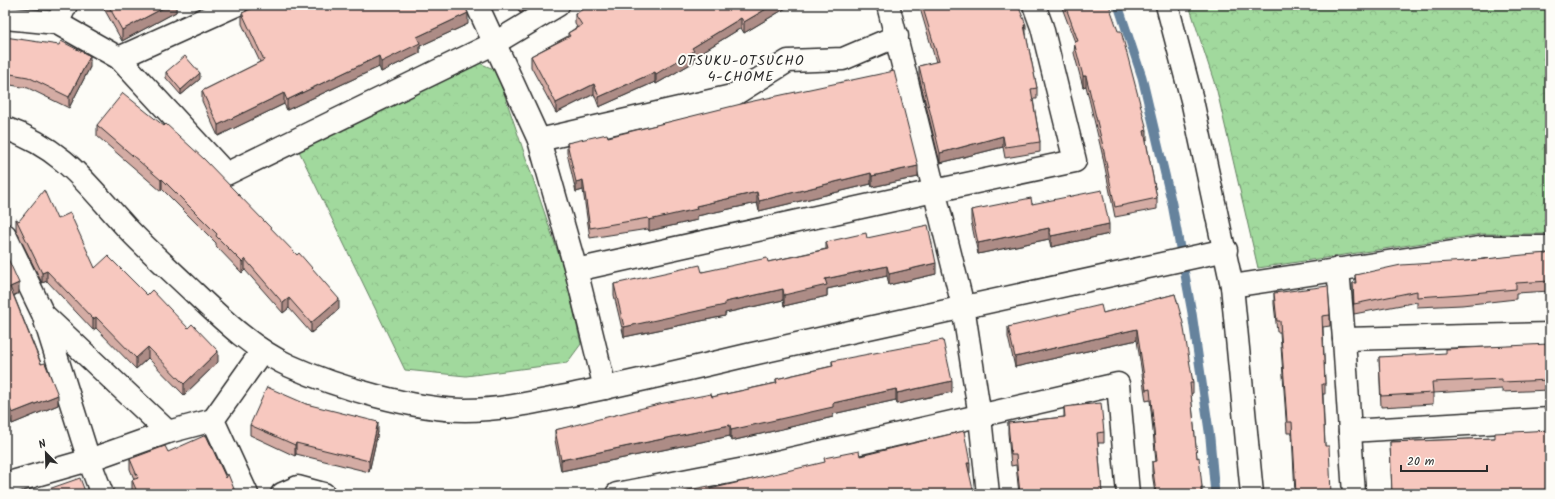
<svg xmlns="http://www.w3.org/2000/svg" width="1555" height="499" font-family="Kalam,sans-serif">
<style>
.park{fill:url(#park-crowns);stroke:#668264}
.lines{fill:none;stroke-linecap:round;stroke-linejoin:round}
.stream{stroke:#66839d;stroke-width:9}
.minor-casing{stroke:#2b2b2b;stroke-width:25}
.minor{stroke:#fdfcf7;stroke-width:22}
.wall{fill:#d4aca4;stroke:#2b2b2b}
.shaded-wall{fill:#ad8c86;stroke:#2b2b2b}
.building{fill:#f7c8bf;stroke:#2b2b2b}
.labels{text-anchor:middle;stroke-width:4;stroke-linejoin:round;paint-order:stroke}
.neighbourhood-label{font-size:14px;letter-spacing:1px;fill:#2b2b2b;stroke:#fdfcf7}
</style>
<defs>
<pattern id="park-crowns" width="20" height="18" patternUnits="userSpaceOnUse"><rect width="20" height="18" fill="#a1d99d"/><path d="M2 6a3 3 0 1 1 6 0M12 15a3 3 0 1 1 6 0" fill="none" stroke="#8bba87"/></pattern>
</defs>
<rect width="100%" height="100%" fill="#fdfcf7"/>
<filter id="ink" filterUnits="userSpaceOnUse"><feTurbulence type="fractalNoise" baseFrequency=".025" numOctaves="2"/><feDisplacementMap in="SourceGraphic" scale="8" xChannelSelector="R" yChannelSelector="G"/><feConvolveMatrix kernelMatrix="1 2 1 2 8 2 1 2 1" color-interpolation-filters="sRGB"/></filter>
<g filter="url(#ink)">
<g class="park">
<path d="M1189,5H1550V234H1482L1258,268L1217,91Z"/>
<path d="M477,62L496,70L565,273L581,344L567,363L466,376L405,370L299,151Z"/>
</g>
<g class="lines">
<path class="stream" d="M1118,5L1142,77L1172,204L1192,313L1210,438L1215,494"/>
<g class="minor-casing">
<g id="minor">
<path d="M477,5L539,140L576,270L605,388"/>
<path d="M888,5L963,306L980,417L988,494"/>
<path d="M1167,5L1192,100L1232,286L1252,494"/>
<path d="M5,18L57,23L119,58L226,174L495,43L558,5"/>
<path d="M57,23L66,5"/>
<path d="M119,58L236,5"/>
<path d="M5,128C66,150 86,184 127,228C146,248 166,266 185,284C218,315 249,347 290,366C336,387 415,410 465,410C501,410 536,402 571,395C630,383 689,369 748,355C907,319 1066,284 1226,250"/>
<path d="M539,140L732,96L788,61L843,59L897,36"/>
<path d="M5,235L43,314L89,460L102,494"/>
<path d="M1338,269L1344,339L1354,494"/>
<path d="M576,270L934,191L1075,161L1042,27L1034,5"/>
<path d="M1232,286L1485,247H1550"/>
<path d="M44,315L168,432"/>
<path d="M1344,339L1550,334"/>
<path d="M1350,431L1550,419"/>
<path d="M5,484L89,460L168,432L213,420"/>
<path d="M247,494L213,420L262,351"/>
<path d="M282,494L298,487L324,494"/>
<path d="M617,494L755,467L1118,384L1128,494"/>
</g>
</g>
<use href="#minor" class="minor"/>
</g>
<g class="wall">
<path d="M102,5H176V12L122,41Z"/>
<path d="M516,5H534L520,13Z"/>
<path d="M791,5L744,33L741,28L694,57V62L656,84L655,82L599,107L594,94L556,113L531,67V56L568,36V33L577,27L575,24V14Z"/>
<path d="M919,5H1018L1026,35L1037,88V99H1033L1040,142V152L1005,158L1003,147L940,163L919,76V66L936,62Z"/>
<path d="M1061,5H1109L1147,140L1146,141L1157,198V209L1115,217L1102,153L1086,86L1083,87L1074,53L1075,42Z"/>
<path d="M242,13L468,24L420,46V53L381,72L379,67L287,110L284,104L218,136L202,101V91L260,62L242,24Z"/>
<path d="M5,37L90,67L69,108L28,88L5,84Z"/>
<path d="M166,72L200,79L181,95L166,78Z"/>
<path d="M97,125L339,309L311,333L289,308L283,313L245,270L242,273L216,246V243L162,189L161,191L97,136Z"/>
<path d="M608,137L918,177L872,187L871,184L759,211L757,203L697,216V220L649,231L648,229L590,238L583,190L576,192L567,153V143Z"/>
<path d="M1032,204L1109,234L1051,247L1049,239L978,254L971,221V210Z"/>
<path d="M16,219L19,221L57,219L95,268L147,295L218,362L184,395L148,358L136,369L96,328L93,330L47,281L42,283L16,230Z"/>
<path d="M867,238L936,274L889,285L887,276L827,289V296L784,306L783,300L725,313V316L624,337L614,295V284L702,272L768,262L826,249V242Z"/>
<path d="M5,252L19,293L14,296L58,405L12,424L5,405Z"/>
<path d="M1550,253V291L1516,293V299L1462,305L1417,307V302L1354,314L1353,294V283H1355V275L1467,261Z"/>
<path d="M1274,293L1330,315V326L1323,327L1325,384V394H1323L1325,446L1331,494H1295L1292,433H1287L1280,332H1277L1274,304Z"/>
<path d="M1175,294L1193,383V393L1191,394L1197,458L1202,487V494H1155L1152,472V462H1156L1150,400L1146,401L1137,340L1015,367L1008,337V327L1103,313Z"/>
<path d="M1379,357L1550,370V390L1502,392V389L1433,393V404L1381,407Z"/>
<path d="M832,361L952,392L897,404L896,400L833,414V417L731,441L730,436L561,471L555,440V430L712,397L776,383V379L832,366Z"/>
<path d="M306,404L378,432L369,472L296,454L295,456L250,435V425Z"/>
<path d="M1064,407L1104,432V443H1098L1102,494H1019L1016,465L1011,466L1008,433V423L1064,417Z"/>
<path d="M1495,438L1550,494H1392L1390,442Z"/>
<path d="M168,452L226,478L236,494H133L132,491V480L134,479L130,469V459Z"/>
</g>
<g class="shaded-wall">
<path d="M169,5H176V12L122,41V30Z"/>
<path d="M520,5H534L520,13Z"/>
<path d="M773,5H791L744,33V22Z"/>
<path d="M468,13V24L420,46V53L381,72V62L417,37Z"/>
<path d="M741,18V28L694,57V62L656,84V74L692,48Z"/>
<path d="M1024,25H1026V35Z"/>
<path d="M90,56V67L69,108V97Z"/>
<path d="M379,56V67L287,110V100Z"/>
<path d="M655,72V82L599,107V97Z"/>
<path d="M200,73V79L181,95V90Z"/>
<path d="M1083,76H1086V86L1083,87Z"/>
<path d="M594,84V94L556,113V103Z"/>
<path d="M284,93V104L218,136V125Z"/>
<path d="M1147,130V140L1144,141V131Z"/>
<path d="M1003,136V147L940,163V153Z"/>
<path d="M918,166V177L872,187V176Z"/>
<path d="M871,173V184L759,211V201Z"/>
<path d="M162,179V189L161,191V180Z"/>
<path d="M583,180V190L576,192V182Z"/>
<path d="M757,192V203L697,216V220L649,231V220L696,206Z"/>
<path d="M1109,224V234L1051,247V236Z"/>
<path d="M1049,228V239L978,254V243Z"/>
<path d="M245,259V270L242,273V262Z"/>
<path d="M936,263V274L889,285V274Z"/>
<path d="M887,266V276L827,289V296L784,306V295L825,279Z"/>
<path d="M47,271V281L42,283V273Z"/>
<path d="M19,283V293L10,297V287Z"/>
<path d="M783,289V300L725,313V316L624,337V327L725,302Z"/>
<path d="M289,298V308L283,313V303Z"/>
<path d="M339,299V309L311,333V323Z"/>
<path d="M96,317V328L93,330V319Z"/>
<path d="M1137,329V340L1015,367V357Z"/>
<path d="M148,347V358L136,369V358Z"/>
<path d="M218,351V362L184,395V384Z"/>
<path d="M952,381V392L897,404V393Z"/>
<path d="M896,389V400L833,414V417L731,441V430L833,403Z"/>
<path d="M58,395V405L12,424V413Z"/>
<path d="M378,422V432L369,472V461Z"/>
<path d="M730,425V436L561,471V460Z"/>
<path d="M296,443V454L295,456V445Z"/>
<path d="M967,463H970V473L967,474Z"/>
</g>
<g class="building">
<path d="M108,5H169L122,30Z"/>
<path d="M260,5H464L468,13L417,37L420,43L381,62L379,56L287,100L284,93L218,125L202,91L264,60L242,13Z"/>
<path d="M590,5H773L744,22L741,18L692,48L694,51L656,74L655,72L599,97L594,84L556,103L531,56L570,36L568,33L582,25L575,14Z"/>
<path d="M922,5H1018L1026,25H1024L1037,88L1031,89L1040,142L1005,147L1003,136L940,153L919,66L939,61Z"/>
<path d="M1065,5H1109L1118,31H1121L1147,130L1144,131L1157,198L1115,207L1102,142L1086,76H1083L1074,42L1078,41Z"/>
<path d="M5,37L59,45L61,41L90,56L69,97L28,77L5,73Z"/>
<path d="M185,56L200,73L181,90L166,72Z"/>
<path d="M894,71L918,166L872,176L871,173L759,201L757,192L696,206L697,209L649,220L648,218L590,228L583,180L576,182L567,143L607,134L608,137L749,102Z"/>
<path d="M123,93L164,126L166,124L204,159L297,255L299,253L339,299L311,323L289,298L283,303L245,259L242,262L216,236L217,234L162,179L161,180L97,125Z"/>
<path d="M44,190L57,219L70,213L95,268L108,256L147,295L152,290L188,328L192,324L218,351L184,384L148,347L136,358L96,317L93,319L47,271L42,273L16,219L19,221Z"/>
<path d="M1102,190L1109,224L1051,236L1049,228L978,243L971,210L1031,198L1032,204Z"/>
<path d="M928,225L936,263L889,274L887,266L825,279L827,285L784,295L783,289L725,302V305L624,327L614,284L700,265L702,272L767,258L768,262L828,249L826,242L866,233L867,238Z"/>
<path d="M5,252L19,283L10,287L41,364L45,363L58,395L12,413L5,395Z"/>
<path d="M1550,253V281L1516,283V289L1462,294L1417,297V291L1354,304L1353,283H1356L1355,275L1401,265L1467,261L1523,255Z"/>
<path d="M1328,286L1330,315L1322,316L1325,384H1322L1325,446H1329L1331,494H1296L1292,422H1287L1280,321H1277L1274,293Z"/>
<path d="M1175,294L1183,323L1193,383H1190L1197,458L1199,457L1202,487H1201V494H1156L1152,462L1157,461L1150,389L1146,390L1137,329L1015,357L1008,327L1101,305L1103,313Z"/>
<path d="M943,340L952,381L897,393L896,389L833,403V407L731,430L730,425L561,460L555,430L659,404L711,394L712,397L777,383L776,379L833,366L832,361Z"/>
<path d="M1549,344L1550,380L1502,382V379L1432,382L1433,393L1381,396L1379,357L1446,353V349Z"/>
<path d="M267,387L306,404L378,422L369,461L296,443L295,445L250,425Z"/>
<path d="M1101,403L1104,432L1097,433L1102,494H1020L1016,455H1011L1008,423L1065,417L1064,407Z"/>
<path d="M1550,430V494H1392L1390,442L1495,438V433Z"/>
<path d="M964,431L970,463H967L974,494H668L709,486L710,489L825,462L824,458L859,451L860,456Z"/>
<path d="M206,435L226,478L228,474L236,494H138L132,480L138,478L130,459L165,446L168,452Z"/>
<path d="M80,478L86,494H48L46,490Z"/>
</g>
</g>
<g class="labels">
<g class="neighbourhood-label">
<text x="741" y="65">OTSUKU-OTSUCHO<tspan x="741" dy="16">4-CHOME</tspan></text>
</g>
</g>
<rect width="1555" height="499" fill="none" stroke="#fdfcf7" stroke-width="20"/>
<rect x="10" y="10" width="1535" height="479" fill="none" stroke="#2b2b2b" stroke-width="1.5" filter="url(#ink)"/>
<g transform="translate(46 453) rotate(337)" stroke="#fdfcf7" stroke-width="3" paint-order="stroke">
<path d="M0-3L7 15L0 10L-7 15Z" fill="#2b2b2b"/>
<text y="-6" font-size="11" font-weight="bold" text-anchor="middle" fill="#2b2b2b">N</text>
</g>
<path d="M1401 465v6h86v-6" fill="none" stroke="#2b2b2b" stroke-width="2"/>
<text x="1407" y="465" font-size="12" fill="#2b2b2b" stroke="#fdfcf7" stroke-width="3" paint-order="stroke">20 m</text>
</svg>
